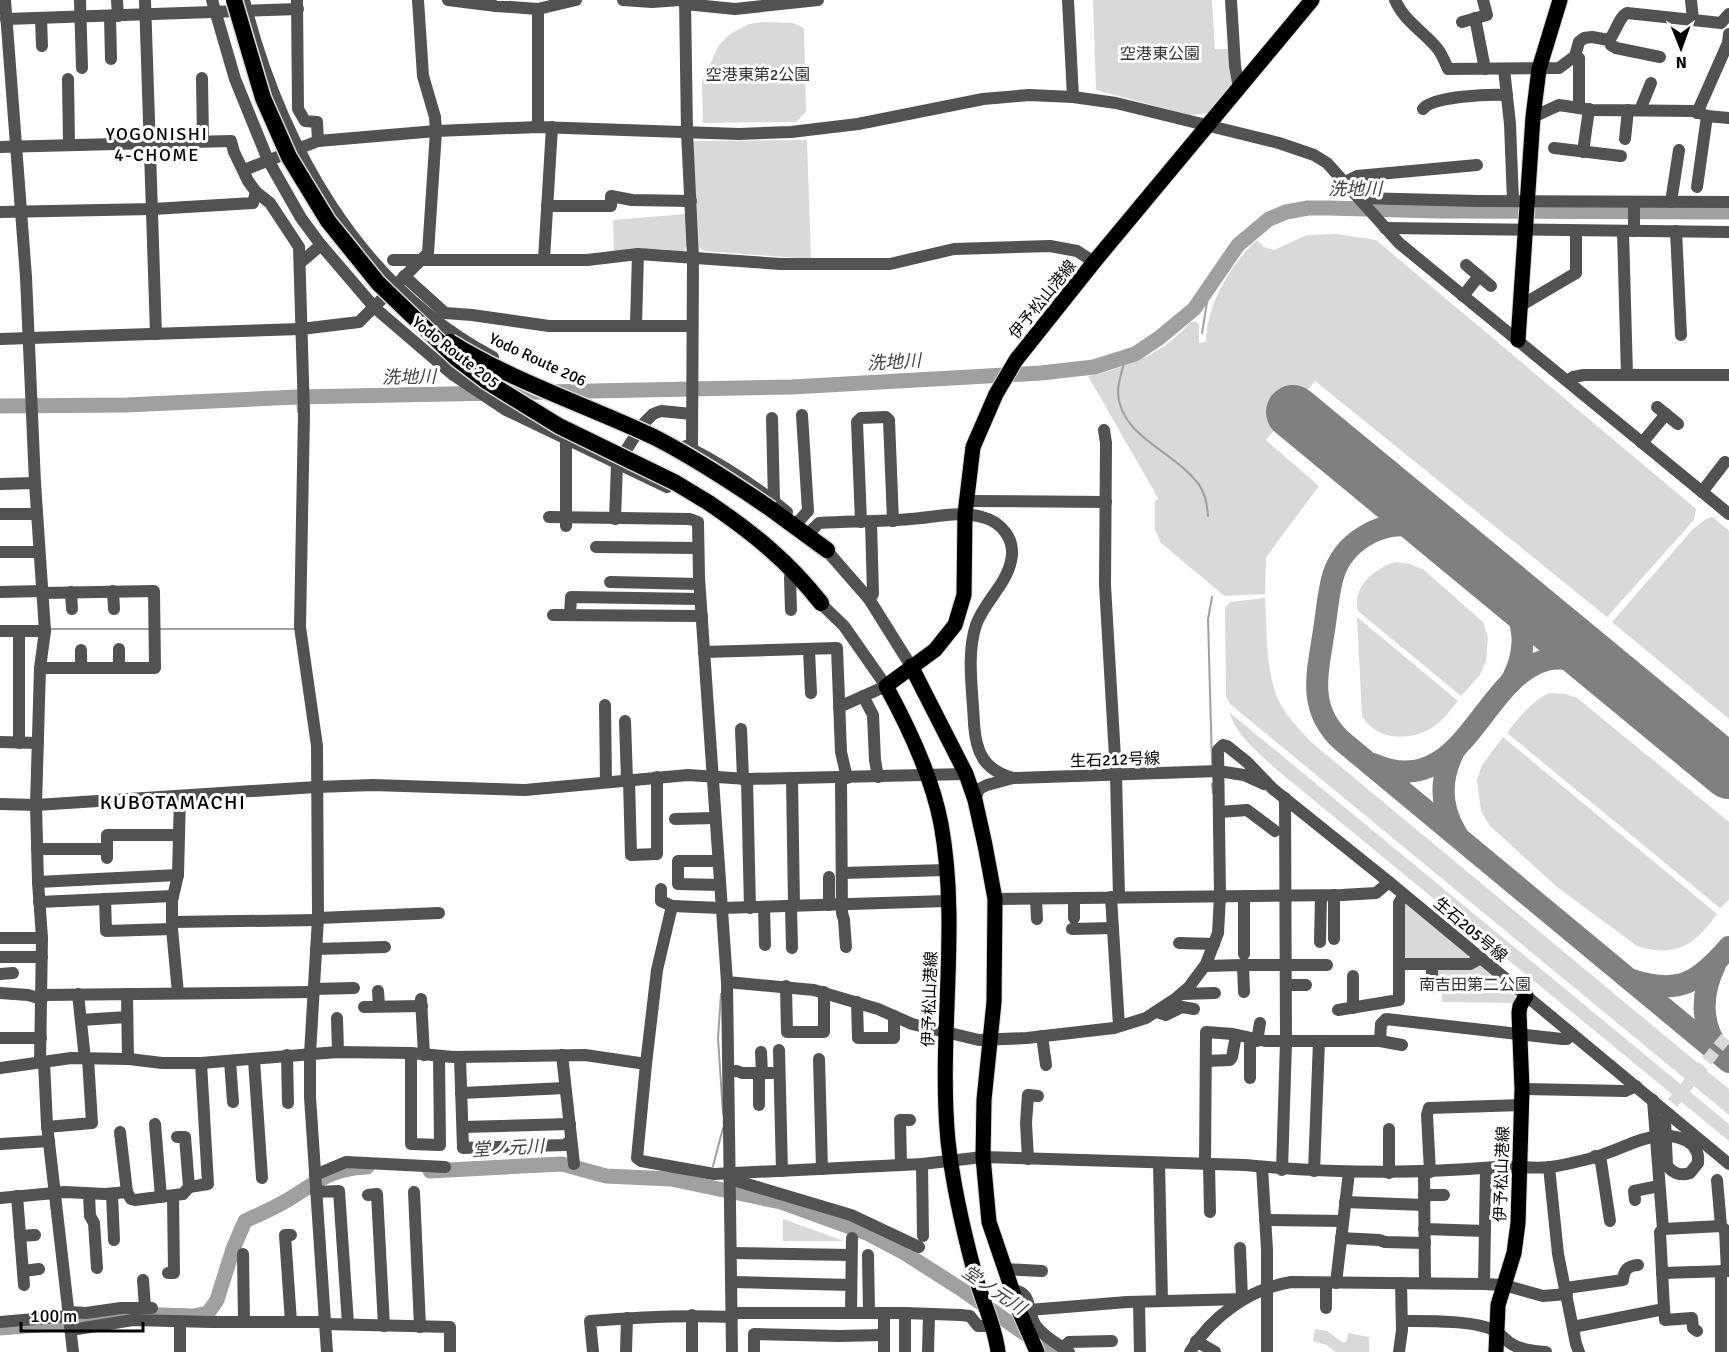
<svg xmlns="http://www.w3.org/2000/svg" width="1729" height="1352" font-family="Signika,'Noto Sans JP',sans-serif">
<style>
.green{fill:#d9d9d9}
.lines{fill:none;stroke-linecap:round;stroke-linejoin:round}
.stream{stroke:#a0a0a0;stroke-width:2}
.river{stroke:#a0a0a0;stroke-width:15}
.taxiway{stroke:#808080;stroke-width:22}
.runway{stroke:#808080;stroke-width:54}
.minor-tunnel{stroke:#d9d9d9;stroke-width:12;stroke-dasharray:12 6;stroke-linecap:butt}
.major-casing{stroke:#dbdbdb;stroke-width:17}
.highway-casing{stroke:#dbdbdb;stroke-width:19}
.minor{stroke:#525252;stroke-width:12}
.major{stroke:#000;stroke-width:15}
.highway{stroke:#000;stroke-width:16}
.highway-bridge-casing{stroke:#dbdbdb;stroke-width:19;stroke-linecap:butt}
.minor-bridge{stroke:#525252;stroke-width:12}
.highway-bridge{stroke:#000;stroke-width:16}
.labels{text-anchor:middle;stroke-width:6;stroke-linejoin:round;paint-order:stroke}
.park-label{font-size:16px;fill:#303030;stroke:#fff}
.street-label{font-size:16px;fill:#000;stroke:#fff}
.neighbourhood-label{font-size:18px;letter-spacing:1.5px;fill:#000;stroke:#fff}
.water-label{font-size:18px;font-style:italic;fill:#414141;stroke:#fff}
.quarter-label{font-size:20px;letter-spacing:1.5px;fill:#000;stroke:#fff}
</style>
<rect width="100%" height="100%" fill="#fff"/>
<g class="green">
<path d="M1093,0H1212L1215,49H1231L1236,81L1211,113L1189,115L1096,90Z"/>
<path d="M764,22L793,23L804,28L806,112L796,122L703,123L702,81L719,45L730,34L749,24Z"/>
<path d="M807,140L811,259L704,251L699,247L693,141Z"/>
<path d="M686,214L689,242L684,251L660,249L614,251L613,220Z"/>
<path d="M1336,234L1376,240L1696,509L1694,520L1607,617L1315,381L1266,440L1319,486L1266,557L1265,594L1226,596L1222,594L1161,543L1155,530V502L1158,498L1088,376C1125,368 1166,353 1190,322H1196L1199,324V343L1206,342C1207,304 1230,265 1257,240L1264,247L1274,250L1307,235Z"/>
<path d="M1713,517L1729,531V719L1612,622L1693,529L1706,519Z"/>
<path d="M1396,562L1410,564L1424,570L1483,622L1488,637L1486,661L1480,675L1461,696L1358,611C1351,587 1376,567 1396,562Z"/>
<path d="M1265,598C1267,630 1265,677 1281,705C1289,719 1300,730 1311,742L1729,1089V1115L1230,704L1226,697L1225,608L1230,602Z"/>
<path d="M1357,617L1458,701C1451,709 1445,718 1436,725C1413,742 1377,742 1362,716Z"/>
<path d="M1549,693L1565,694L1577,698L1729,822V900L1720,908L1507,733C1520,716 1530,703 1549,693Z"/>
<path d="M1229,712L1729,1124V1141L1277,770C1257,751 1239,739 1229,712Z"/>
<path d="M1503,737L1717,914C1695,945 1676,958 1637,946L1557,887L1490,826L1481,811L1477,780L1482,765Z"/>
<path d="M1404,902L1468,954V959L1406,961L1402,957Z"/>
<path d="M1434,966H1480L1515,994V1003L1442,1002V990H1434Z"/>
<path d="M783,1219L844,1241H783Z"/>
<path d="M1315,1329L1327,1331L1343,1343L1347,1341L1348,1333L1369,1337V1352H1336L1326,1345L1313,1341Z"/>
</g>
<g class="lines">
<g class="stream">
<path d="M1202,333L1209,290"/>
<path d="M1126,356C1123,368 1118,380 1118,393C1120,436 1173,451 1196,481C1205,491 1207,503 1208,516"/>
<path d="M297,397L298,412"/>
<path d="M1212,597L1208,619L1212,764"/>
<path d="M50,627V629H150"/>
<path d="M159,629H296V628"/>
<path d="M1212,784L1213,793"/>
<path d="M721,994L718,1038L723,1114"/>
<path d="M713,1166L723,1128"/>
</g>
<g class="river">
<path d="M0,406L126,405L297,397L792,387L1041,373L1094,367L1135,354L1159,338L1194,309L1238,245L1269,219L1286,212L1308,208H1329L1436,211L1729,212"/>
<path d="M430,1171L562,1164L606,1176L671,1179L781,1202L869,1234L903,1252L964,1291L1051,1352"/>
<path d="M0,1328L76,1322L132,1314L193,1316L208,1313L217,1300L233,1249L245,1221C258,1215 272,1209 284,1202C315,1184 329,1168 367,1167"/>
</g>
<g class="taxiway">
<path d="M1446,539C1435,533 1424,528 1412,526C1378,521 1343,543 1333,576C1328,593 1327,612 1324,630C1318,672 1306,708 1342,741L1729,1062"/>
<path d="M1510,592C1524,625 1529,649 1511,682"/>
<path d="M1455,749C1440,777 1439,805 1456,833"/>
<path d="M1373,764C1463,804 1481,677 1546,660C1564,656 1583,661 1600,666"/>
<path d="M1715,965C1701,993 1700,1024 1719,1050"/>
<path d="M1632,980C1679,995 1698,983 1729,947"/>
</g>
<path class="runway" d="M1293,412L1729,772"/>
<path class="minor-tunnel" d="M1665,1119L1670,1106L1729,1034"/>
<g class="major-casing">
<g id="major">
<path d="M1518,340L1533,117L1539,69L1560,0"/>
<path d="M911,666L966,774L975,800L985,845L995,899L994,1002L984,1100L983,1157L989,1222L1020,1313L1037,1352"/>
<path d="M998,1352C995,1326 983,1303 976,1278C964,1234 953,1186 948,1141C938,1036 960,927 941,824C932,776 909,728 886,686L935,650L955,625L964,595L965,514L973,447L996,394L1016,360L1094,262L1312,0"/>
<path d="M1496,1352L1498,1305L1514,1253L1518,1223L1522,1089L1519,1013L1520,1006L1526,996"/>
</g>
</g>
<g class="highway-casing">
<g id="highway">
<path d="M709,503C753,533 788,561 821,603"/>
<path d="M771,509L827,550"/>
</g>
</g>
<g class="minor">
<path d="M5,0L26,277L35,483L45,631L40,668L36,805L38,882L42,938L40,1063"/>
<path d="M80,0L82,68"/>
<path d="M117,0L118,16"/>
<path d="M145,0L156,334"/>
<path d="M212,0L235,79L268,160L301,218L321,245L375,308L452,374L506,410L667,487"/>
<path d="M244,0C280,143 358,286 493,357"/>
<path d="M297,0L298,109L305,121L317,122L318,141"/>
<path d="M448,0L496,6L538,9L576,0"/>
<path d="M623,0L652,2L680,0"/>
<path d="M685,0L687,132L693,257L692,449"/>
<path d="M1068,0L1073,97"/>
<path d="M1231,0L1235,66L1239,88"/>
<path d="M1395,0C1404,21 1423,31 1437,48C1442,54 1445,62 1448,69L1559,68L1575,56L1579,42L1584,38L1592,37L1609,40C1616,32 1619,17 1627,13L1721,23L1729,14"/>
<path d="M1691,0L1693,20"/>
<path d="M685,4L735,9L818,0"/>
<path d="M110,16L111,59"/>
<path d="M41,18L42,46"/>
<path d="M1475,18L1485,69"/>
<path d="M6,19L298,9"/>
<path d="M1462,22L1487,15L1483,0"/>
<path d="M1609,40L1611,45L1616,48L1660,57"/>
<path d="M1575,56L1579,58V106"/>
<path d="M1504,69L1510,124L1513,201"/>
<path d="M202,78L203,141"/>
<path d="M68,79L69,145"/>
<path d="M1423,109C1432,96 1491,94 1507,95"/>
<path d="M1640,110L1651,83"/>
<path d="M1697,113L1728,43L1729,34"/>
<path d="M1533,117L1559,105L1592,110L1695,111L1707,116L1729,118"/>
<path d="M538,127V9"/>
<path d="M1625,139L1628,110"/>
<path d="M0,147L231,141L234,152L248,181L256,192L270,203L299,247L304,413L300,627L317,746L318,918L310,1054V1097L327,1352"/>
<path d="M1554,148L1621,156"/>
<path d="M1583,152L1589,109"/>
<path d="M244,170L318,141L330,140L436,131L538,127L739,134L791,132L858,124L983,99L1029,95L1073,97L1116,103L1279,143L1314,155L1327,163L1399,243L1729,514"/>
<path d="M1345,182L1357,176L1477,165"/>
<path d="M1697,187L1707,116"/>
<path d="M1359,198L1478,201L1729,202"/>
<path d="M1634,202V231"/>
<path d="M1671,202L1679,150"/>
<path d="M547,206H611V196L632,200L691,201"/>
<path d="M0,212L153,209L253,203L256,192"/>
<path d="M1385,228L1729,232"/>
<path d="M1623,231L1627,375"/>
<path d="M1676,231L1681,335"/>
<path d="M544,259L552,127"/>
<path d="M393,260H587L638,254L781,264H890L954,249L1050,246L1077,251L1094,262"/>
<path d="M300,263L321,245"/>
<path d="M1466,265L1491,286"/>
<path d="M404,276L445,313L472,315L549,326H692"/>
<path d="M1463,296L1479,276"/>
<path d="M1520,306L1576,273V231"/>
<path d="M636,325L638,254"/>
<path d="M0,339L301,329L359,322L428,253L436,131L435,117L423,76L418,0"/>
<path d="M1568,381L1573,377L1584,375H1729"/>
<path d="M1657,407L1678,424"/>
<path d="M772,418L774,501"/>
<path d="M1104,430L1106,443L1105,585L1116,775L1119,897"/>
<path d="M566,440V526"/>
<path d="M1642,443L1666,414"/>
<path d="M686,446C721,464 756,486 787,512"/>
<path d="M0,484L35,483"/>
<path d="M1702,492L1725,462"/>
<path d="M966,501L1106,502"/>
<path d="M0,514H37"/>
<path d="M549,517L690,519L698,522L699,578L727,982L732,1352"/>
<path d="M615,519L617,464L643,424L653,414L661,411L692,414"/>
<path d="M798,522L808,511L802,415"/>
<path d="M861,522L857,422L861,418L886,417L889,420L893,521"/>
<path d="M810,532L819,523C849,521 879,522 910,519C932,518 960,510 982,517C1002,522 1016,540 1011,561C1006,585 984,602 976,625C966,655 973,693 974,724C976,753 984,770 1013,778"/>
<path d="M821,544L869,599L911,666"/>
<path d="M596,547L698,548"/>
<path d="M0,552H39"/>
<path d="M790,577L791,610"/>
<path d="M610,582L699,584"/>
<path d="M113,591L114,609"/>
<path d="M0,592L42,591"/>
<path d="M71,592L72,609"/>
<path d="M815,598L844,626L886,686L839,707"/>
<path d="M869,599L873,594L871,522"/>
<path d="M553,615L702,616"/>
<path d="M570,615L571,597L700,599"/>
<path d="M0,631H45"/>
<path d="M19,631V743"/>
<path d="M81,650V668"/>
<path d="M809,650L811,693"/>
<path d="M704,652L837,648L841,752L847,778"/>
<path d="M40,668H155L154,591L42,593"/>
<path d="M119,668V649"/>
<path d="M863,696L873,715L875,760L878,777"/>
<path d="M605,705L606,782"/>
<path d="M625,721L627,780"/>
<path d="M741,729L743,779"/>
<path d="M0,742L38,743"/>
<path d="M792,778L794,906"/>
<path d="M841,778L842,913L844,920L846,947"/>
<path d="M747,779L750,908"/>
<path d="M629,780L631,855L657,854V777"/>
<path d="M975,800L979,789L987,785L1013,778L1218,771L1244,775L1264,784"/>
<path d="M0,804L36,805L316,787L373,785L525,790L688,775L747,779L966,774"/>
<path d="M1219,812L1247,810L1275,831"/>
<path d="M675,819L715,818"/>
<path d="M37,849H107"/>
<path d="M107,858V835H179"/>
<path d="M718,861H678V884L719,885"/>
<path d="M842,873L946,870"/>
<path d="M38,882L178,875"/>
<path d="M661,889V901L672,906"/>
<path d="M1334,895V939"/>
<path d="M1244,896V954"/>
<path d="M1111,897L1119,1026"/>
<path d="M1074,898V918"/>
<path d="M105,899L106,931L172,929"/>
<path d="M995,899L1342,895L1376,893L1389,882"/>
<path d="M1036,899L1037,919"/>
<path d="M39,902L173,896"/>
<path d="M829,905V877"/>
<path d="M764,907L765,945"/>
<path d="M791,907L792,948"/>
<path d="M318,918L439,913"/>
<path d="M172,922L318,920"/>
<path d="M1072,929L1113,928"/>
<path d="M0,938H42"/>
<path d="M1320,942L1321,896"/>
<path d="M1179,943L1214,944"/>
<path d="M316,949L385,947"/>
<path d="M0,957H42"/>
<path d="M1400,964H1470L1481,958"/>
<path d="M1432,964V988"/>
<path d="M1243,965H1327"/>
<path d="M1205,966L1243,965L1244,992"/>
<path d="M0,974L13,973"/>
<path d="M1353,976V1008"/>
<path d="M727,982L814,990L878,1009L912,1024L979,1040L1027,1038L1114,1028L1146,1018L1175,999L1189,987L1206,964L1218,933L1220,896L1218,750L1223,745L1227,746L1247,762L1273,789L1389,882L1729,1164"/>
<path d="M1286,985H1306"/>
<path d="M786,986L787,1032H824V992"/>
<path d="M313,989L354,988"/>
<path d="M378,991L379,1006"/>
<path d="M0,993L28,995L42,999"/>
<path d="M178,993L172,929V901L178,875L180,796"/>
<path d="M78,994L85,1059"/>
<path d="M127,994L128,1059"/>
<path d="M1182,994L1215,993"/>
<path d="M42,995L313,992"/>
<path d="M421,999L424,1055"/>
<path d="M857,1002L858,1038H894V1016"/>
<path d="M364,1007L422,1006"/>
<path d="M1338,1010L1399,1000V903L1404,895"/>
<path d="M1157,1012L1166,1015L1182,1007L1194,1009"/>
<path d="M337,1018L338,1052"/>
<path d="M81,1020L127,1017"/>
<path d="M1042,1036L1046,1065"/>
<path d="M0,1038H41"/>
<path d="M1250,1039V1078"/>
<path d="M1257,1041L1260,1023"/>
<path d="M1380,1041L1381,1024L1386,1019L1562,1039H1567L1572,1034"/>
<path d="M779,1050L782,1171"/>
<path d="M761,1052L762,1073"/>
<path d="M411,1053V1144L440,1145L439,1056"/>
<path d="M287,1055L288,1103"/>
<path d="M562,1055L574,1164"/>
<path d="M460,1057L463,1148L565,1145L570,1141"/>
<path d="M819,1059L822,1169"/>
<path d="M254,1060L262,1178"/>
<path d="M230,1061L233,1102"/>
<path d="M1206,1061L1230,1060L1232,1057L1236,1035"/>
<path d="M44,1062L47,1125L73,1352"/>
<path d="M646,1064L657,970L672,906L721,908L947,901"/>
<path d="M0,1068L71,1058L129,1059L162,1063H201L338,1052L411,1053L453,1057L585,1055L646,1064L637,1158L641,1161L714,1174L922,1164L983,1157L1245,1165C1329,1173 1412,1174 1496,1167C1514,1166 1534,1169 1551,1167C1568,1164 1588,1160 1604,1154C1623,1148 1641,1137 1661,1136"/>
<path d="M729,1071H737L742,1073H772"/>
<path d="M759,1073V1105"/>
<path d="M1522,1089L1625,1091L1636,1086"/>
<path d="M461,1093L565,1088"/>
<path d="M1665,1119L1667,1166C1674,1174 1681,1176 1690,1173L1698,1163C1700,1145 1686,1138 1670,1136"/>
<path d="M155,1124L161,1197"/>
<path d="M47,1127L92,1123L88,1059"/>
<path d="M463,1127L570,1124"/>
<path d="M1389,1129V1173"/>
<path d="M120,1132L127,1192"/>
<path d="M0,1144L49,1141"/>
<path d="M1595,1156L1601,1162L1610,1221"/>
<path d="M1028,1159L1026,1123L1028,1095L1038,1096"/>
<path d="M1159,1163L1162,1301"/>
<path d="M922,1164L923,1236"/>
<path d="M1205,1164L1206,1032L1233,1034L1265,1041H1380L1402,1045"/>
<path d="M1209,1164L1210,1212"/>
<path d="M901,1165L900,1120H910"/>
<path d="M1262,1167L1267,1250V1352"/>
<path d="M1549,1167L1558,1254L1576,1344L1579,1352"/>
<path d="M1282,1170L1286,1042L1285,798"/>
<path d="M1314,1171L1319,1041"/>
<path d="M1424,1172L1425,1283"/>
<path d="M1430,1172L1427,1115L1429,1108L1522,1105"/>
<path d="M315,1175L346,1162L445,1167"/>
<path d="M730,1179L851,1215L919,1247"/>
<path d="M1717,1180L1721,1226"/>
<path d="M189,1187L208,1184L201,1063"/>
<path d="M316,1192L339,1191L348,1324"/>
<path d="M414,1192L420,1327"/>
<path d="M89,1194L90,1216L94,1223L97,1268"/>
<path d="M112,1194L114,1240"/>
<path d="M368,1195L377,1194L384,1326"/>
<path d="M1424,1195H1444"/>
<path d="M17,1196L24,1285"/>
<path d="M0,1198L65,1192L105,1194L127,1192L131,1199L135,1200L183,1194L189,1187L185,1137H177"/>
<path d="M1635,1200L1634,1191L1659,1186"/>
<path d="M1345,1202L1424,1205"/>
<path d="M1265,1220L1343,1221"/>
<path d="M1424,1229L1485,1231"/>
<path d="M1663,1229L1721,1226L1725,1230"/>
<path d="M1725,1230L1727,1271"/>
<path d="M20,1236L35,1235"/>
<path d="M1341,1238L1379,1240L1385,1242L1425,1243"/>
<path d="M1240,1248L1242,1299"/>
<path d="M731,1253L851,1255"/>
<path d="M243,1254L244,1322"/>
<path d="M868,1255L869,1313"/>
<path d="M1004,1269L1042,1271"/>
<path d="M23,1271L39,1269"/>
<path d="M1721,1271V1352"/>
<path d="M168,1273H174L173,1196"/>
<path d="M1662,1273L1728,1271"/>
<path d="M143,1280L145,1307"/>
<path d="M732,1282L851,1285"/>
<path d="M1336,1283L1349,1172"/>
<path d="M1484,1284L1486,1168"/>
<path d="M1566,1288L1623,1280C1624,1270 1627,1266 1638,1265"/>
<path d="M1012,1290C1034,1292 1026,1312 1036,1326C1044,1337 1058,1344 1069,1352"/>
<path d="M1139,1302L1140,1352"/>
<path d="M1326,1308V1283"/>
<path d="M1664,1309L1665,1320L1692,1318L1693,1328L1697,1331"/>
<path d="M1029,1310L1127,1302L1244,1299"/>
<path d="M69,1312L86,1313L121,1308H152"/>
<path d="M732,1313H905L961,1315L970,1316L978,1326H992"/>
<path d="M851,1313L852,1238"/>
<path d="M884,1313V1352"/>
<path d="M1402,1321C1425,1321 1476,1320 1495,1331C1501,1334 1505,1339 1510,1343C1520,1350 1534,1351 1546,1352"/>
<path d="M0,1322L69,1316"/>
<path d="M291,1322L285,1235H291"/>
<path d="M325,1324L450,1327V1352"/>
<path d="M1573,1327L1664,1309L1660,1232L1663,1229L1653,1100"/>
<path d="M71,1330L133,1320L211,1322H325"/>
<path d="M1196,1341L1215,1352"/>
<path d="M1063,1347L1069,1342L1112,1341"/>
<path d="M180,1352V1322"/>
<path d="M593,1352L590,1321C637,1317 684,1315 732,1317"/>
<path d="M626,1352L627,1318"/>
<path d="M692,1352V1315"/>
<path d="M754,1352V1334L839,1336L884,1335"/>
<path d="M905,1352V1313"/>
<path d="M928,1352L929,1315"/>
<path d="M1190,1352C1211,1317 1249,1289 1291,1282L1484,1284L1504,1285L1543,1296L1567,1294"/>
<path d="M1399,1352L1402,1330L1401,1283"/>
</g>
<use href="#major" class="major"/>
<use href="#highway" class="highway"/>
<g class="highway-bridge-casing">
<g id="highway-bridge">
<path d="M234,0L263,98L289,157L328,221L378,283L457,359L486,381L559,426L676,483L709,503"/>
<path d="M450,342C514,382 586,405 654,437C695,458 733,483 771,509"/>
</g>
</g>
<path class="minor-bridge" d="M1661,1136H1670"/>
<use href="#highway-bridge" class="highway-bridge"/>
</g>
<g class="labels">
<g class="park-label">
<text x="1160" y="59">空港東公園</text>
<text x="758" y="80">空港東第2公園</text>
<text x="1475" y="990">南吉田第二公園</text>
</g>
<g class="street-label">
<text transform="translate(1042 299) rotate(-51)" y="6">伊予松山港線</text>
<text transform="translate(456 352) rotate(38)" y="6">Yodo Route 205</text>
<text transform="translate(538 359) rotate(25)" y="6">Yodo Route 206</text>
<text transform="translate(1115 759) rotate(-2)" y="6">生石212号線</text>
<text transform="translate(1471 929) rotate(40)" y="6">生石205号線</text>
<text transform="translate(929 999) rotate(-88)" y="6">伊予松山港線</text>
<text transform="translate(1501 1174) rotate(-88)" y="6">伊予松山港線</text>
</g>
<g class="neighbourhood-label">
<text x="157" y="140">YOGONISHI<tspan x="157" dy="21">4-CHOME</tspan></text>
</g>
<g class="water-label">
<text x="1355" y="195">洗地川</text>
<text transform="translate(894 362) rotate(-3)" y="6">洗地川</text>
<text transform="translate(409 377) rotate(-1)" y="6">洗地川</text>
<text transform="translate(508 1148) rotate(-3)" y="6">堂ノ元川</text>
<text transform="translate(994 1290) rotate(34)" y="6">堂ノ元川</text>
</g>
<g class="quarter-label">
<text x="173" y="809">KUBOTAMACHI</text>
</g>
</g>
<g transform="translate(1681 48) rotate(179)" stroke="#ffffff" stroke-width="4.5" paint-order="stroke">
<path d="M0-4.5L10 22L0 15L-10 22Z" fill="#000000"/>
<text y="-9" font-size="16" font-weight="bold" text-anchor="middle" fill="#000000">N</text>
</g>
<path d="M21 1322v9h122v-9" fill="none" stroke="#000000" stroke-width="3"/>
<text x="30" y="1322" font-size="18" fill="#000000" stroke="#ffffff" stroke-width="4.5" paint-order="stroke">100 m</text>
</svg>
